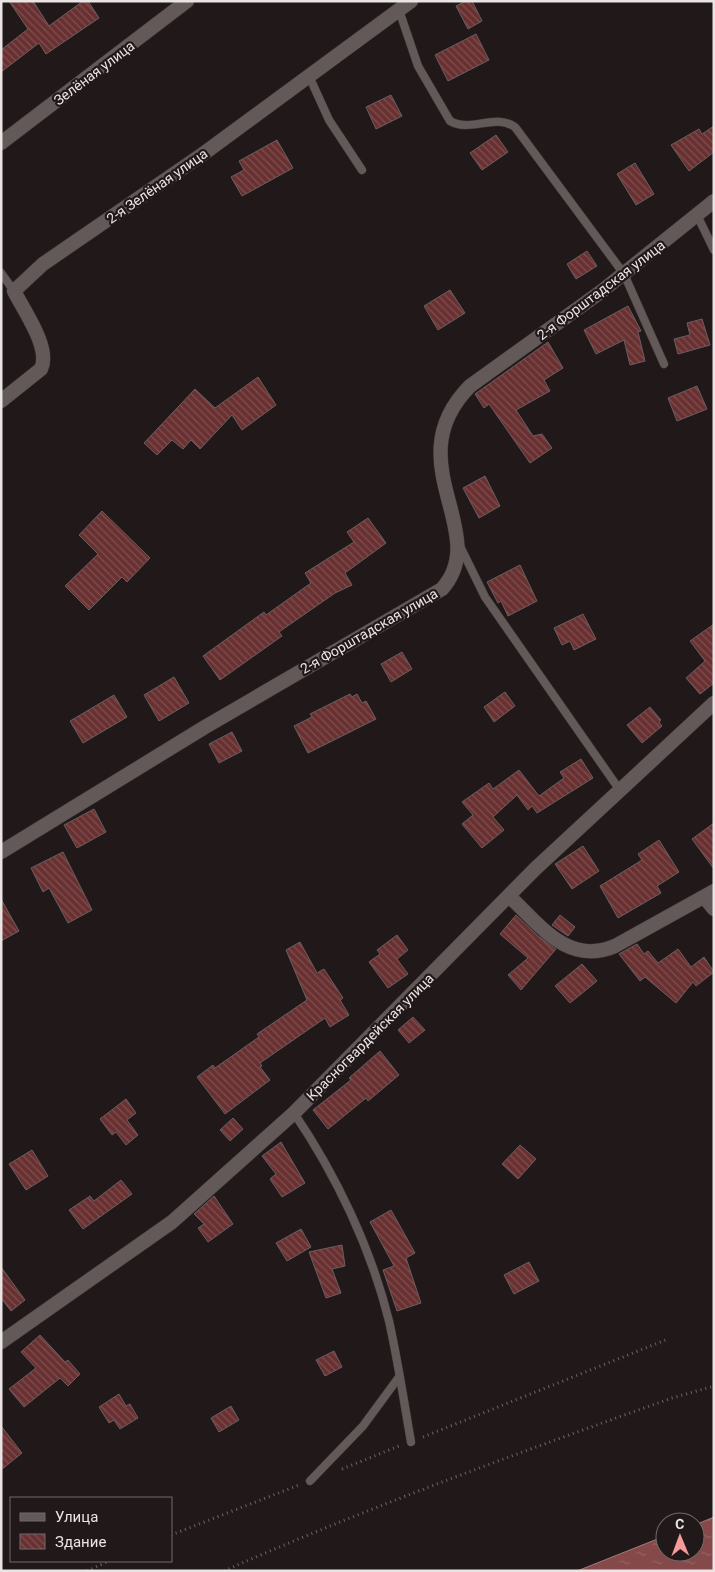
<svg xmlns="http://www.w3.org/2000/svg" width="715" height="1572" font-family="Roboto,sans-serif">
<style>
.water{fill:url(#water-ripples);stroke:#a37878}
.building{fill:url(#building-back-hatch);stroke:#695f5f}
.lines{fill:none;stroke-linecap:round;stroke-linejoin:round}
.service-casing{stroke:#3b3636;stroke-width:9}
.minor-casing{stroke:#3b3636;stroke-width:15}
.path{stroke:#6d6565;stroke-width:3;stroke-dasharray:1 4;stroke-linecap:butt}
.service{stroke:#635958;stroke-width:8}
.minor{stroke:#635958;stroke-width:14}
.labels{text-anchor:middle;stroke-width:4.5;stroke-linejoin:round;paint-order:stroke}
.street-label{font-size:14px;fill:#eae4e4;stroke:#211919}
</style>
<defs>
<pattern id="water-ripples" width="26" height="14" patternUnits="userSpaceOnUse" patternTransform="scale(1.25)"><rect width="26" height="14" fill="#85494a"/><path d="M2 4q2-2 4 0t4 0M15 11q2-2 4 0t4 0" fill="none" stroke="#966364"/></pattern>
<pattern id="building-back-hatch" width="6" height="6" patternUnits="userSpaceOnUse" patternTransform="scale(1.25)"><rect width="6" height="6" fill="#693031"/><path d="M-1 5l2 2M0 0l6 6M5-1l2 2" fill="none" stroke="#7f4e4f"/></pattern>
</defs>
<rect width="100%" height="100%" fill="#211919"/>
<path class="water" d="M714,1517V1571H577L665,1536V1552H695V1525Z"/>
<g class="building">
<path d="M9,1H33L49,26L83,1H88L99,18L46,54L39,43L1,72V50L28,29Z"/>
<path d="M466,1H472L482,21L468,29L456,6Z"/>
<path d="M476,34L489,60L448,81L435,55Z"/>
<path d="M391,95L402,116L376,129L366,107Z"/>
<path d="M714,126V152L689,171L671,145L699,129L702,134Z"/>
<path d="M496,135L508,152L482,170L470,153Z"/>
<path d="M277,140L293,168L242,196L231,177L244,170L239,161Z"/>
<path d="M635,163L654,194L636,205L617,174Z"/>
<path d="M587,251L597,266L576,279L567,264Z"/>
<path d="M450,290L465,313L438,330L424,306Z"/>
<path d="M628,306L641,331L638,332L645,361L630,365L624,340L596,354L584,330Z"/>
<path d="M702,319L710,345L678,354L674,339L690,335L687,323Z"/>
<path d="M548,342L563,368L544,380L550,391L516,410L533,436L542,434L552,448L530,463L489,404L484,408L475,394Z"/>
<path d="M258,377L276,405L242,430L232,415L200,449L191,440L183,449L172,440L157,455L144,443L195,389L215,408Z"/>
<path d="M697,386L707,409L677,421L668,398Z"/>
<path d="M485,476L500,506L479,518L463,488Z"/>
<path d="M102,511L150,558L127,582L122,577L89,610L65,586L98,554L79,535Z"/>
<path d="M368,518L386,543L345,573L352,585L335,593L279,632L282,636L220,680L203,656L264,612L266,615L311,583L305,573L354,542L347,532Z"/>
<path d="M520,565L537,601L508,616L501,601L498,603L487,582Z"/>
<path d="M583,614L596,639L574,650L570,641L562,645L554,628Z"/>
<path d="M714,624V683L700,694L686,678L705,661L690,641Z"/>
<path d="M402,652L412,669L391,682L381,664Z"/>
<path d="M174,677L189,703L159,721L144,695Z"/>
<path d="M505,692L515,706L494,722L484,707Z"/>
<path d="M350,694L352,697L357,694L362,703L366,701L376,719L308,753L294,726L312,717L310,714Z"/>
<path d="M114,695L127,717L83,743L70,721Z"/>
<path d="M650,707L661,720L659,722L662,726L642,743L627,725Z"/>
<path d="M232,732L242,751L219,763L209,744Z"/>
<path d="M581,759L593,778L537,813L532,806L528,810L517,795L493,817L504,830L482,848L462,824L473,815L462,802L489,783L493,789L519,770L539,796L564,778L560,772Z"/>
<path d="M94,809L106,832L77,848L64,825Z"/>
<path d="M714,823V869L692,839Z"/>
<path d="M659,840L679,872L657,886L661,893L618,918L600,886L642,860L638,854Z"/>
<path d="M583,846L599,871L572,889L555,864Z"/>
<path d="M63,852L92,910L68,923L49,888L43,892L31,868Z"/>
<path d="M1,899L19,931L1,941Z"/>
<path d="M516,915L538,936L556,949L521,990L508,975L528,958L500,934Z"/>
<path d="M560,915L575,927L568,936L552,925Z"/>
<path d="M397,935L408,950L397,959L408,974L388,988L369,962L380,954L377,950Z"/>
<path d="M300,942L317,973L324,969L343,998L340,1000L349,1015L330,1027L325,1018L260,1063L262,1066L260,1067L270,1080L225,1114L197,1077L213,1065L215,1068L259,1037L257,1034L307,1000L286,950Z"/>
<path d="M637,944L644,954L648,951L658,963L678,949L691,967L704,957L714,972L696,986L693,982L676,1003L645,977L640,981L619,954Z"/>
<path d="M582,964L597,981L570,1003L555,986Z"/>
<path d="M413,1017L425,1030L409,1043L398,1030Z"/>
<path d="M380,1051L399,1075L368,1101L366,1098L328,1129L313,1110L351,1080L349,1078Z"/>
<path d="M126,1099L136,1113L127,1120L138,1135L126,1145L116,1132L112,1135L100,1119Z"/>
<path d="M233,1118L243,1129L230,1141L220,1130Z"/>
<path d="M281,1142L305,1183L282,1197L270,1179L276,1174L262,1156Z"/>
<path d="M520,1145L536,1159L518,1179L502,1164Z"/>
<path d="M32,1150L48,1176L26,1190L9,1164Z"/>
<path d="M121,1180L132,1194L83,1229L69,1210L90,1196L94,1201Z"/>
<path d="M214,1196L233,1224L208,1242L198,1228L204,1224L194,1214Z"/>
<path d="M391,1210L415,1253L406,1258L421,1303L397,1311L383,1270L394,1266L370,1222Z"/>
<path d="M301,1229L311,1247L287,1261L276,1243Z"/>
<path d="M342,1245L345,1266L332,1269L341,1293L326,1298L309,1252Z"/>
<path d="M529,1262L539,1281L514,1294L504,1275Z"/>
<path d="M1,1267L25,1300L11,1311L1,1298Z"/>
<path d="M40,1335L65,1362L68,1360L80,1374L68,1386L60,1378L24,1407L9,1389L36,1368L21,1352Z"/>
<path d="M334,1351L342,1367L325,1376L316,1360Z"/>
<path d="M119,1394L126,1406L130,1404L138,1418L120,1429L114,1420L109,1423L99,1407Z"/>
<path d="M231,1406L239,1420L219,1432L211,1418Z"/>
<path d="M1,1426L22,1453L1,1470Z"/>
</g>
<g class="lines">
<g class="service-casing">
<g id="service">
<path d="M399,10L418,66L450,121C471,133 494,113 515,127L624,274L664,364"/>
<path d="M309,76L329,120L362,170"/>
<path d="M697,215L714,250"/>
<path d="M1,273L14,291"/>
<path d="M459,544L485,597L619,789"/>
<path d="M294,1113C336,1175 371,1248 389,1321C398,1361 404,1402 411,1442"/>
<path d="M310,1481L363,1426L399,1377"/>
</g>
</g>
<g class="minor-casing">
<g id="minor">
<path d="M1,143L187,1"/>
<path d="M1,401L41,369C51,348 24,311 14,291L43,264L203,154L411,1"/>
<path d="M1,852L205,727L442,589C493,532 395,462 470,386L602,291L714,201"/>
<path d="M509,896C540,925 568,966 615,946L714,891"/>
<path d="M705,898L714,909"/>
<path d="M1,1342L172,1222L294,1113L535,869L714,703"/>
</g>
</g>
<g class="path">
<path d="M423,1437L668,1339"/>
<path d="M342,1469L399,1446"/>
<path d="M171,1535L299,1485"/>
<path d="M87,1571L109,1561"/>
<path d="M224,1571C371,1506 521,1452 672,1398L714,1386"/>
</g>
<use href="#service" class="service"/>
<use href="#minor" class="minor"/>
</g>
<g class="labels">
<g class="street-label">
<text transform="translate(94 73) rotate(-37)" y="5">Зелёная улица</text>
<text transform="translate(157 186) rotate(-35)" y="5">2-я Зелёная улица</text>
<text transform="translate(601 290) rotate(-37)" y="5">2-я Форштадская улица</text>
<text transform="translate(369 631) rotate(-30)" y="5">2-я Форштадская улица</text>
<text transform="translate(370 1037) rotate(-45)" y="5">Красногвардейская улица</text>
</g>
</g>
<rect width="715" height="1572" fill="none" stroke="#eae4e4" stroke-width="5"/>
<rect x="10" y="1497" width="162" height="65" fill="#211919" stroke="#716a6a"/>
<rect x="20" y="1513" width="25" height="8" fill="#635958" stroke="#716a6a"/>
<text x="55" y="1522" font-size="15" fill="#eae4e4">Улица</text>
<rect x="20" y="1534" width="25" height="15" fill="url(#building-back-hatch)" stroke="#716a6a"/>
<text x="55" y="1547" font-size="15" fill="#eae4e4">Здание</text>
<g transform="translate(680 1537) rotate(359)"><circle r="24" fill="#211919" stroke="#716a6a"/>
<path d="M0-4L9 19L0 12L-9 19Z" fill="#f59b9b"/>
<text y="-8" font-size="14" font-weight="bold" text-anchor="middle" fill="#eae4e4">С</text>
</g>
</svg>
